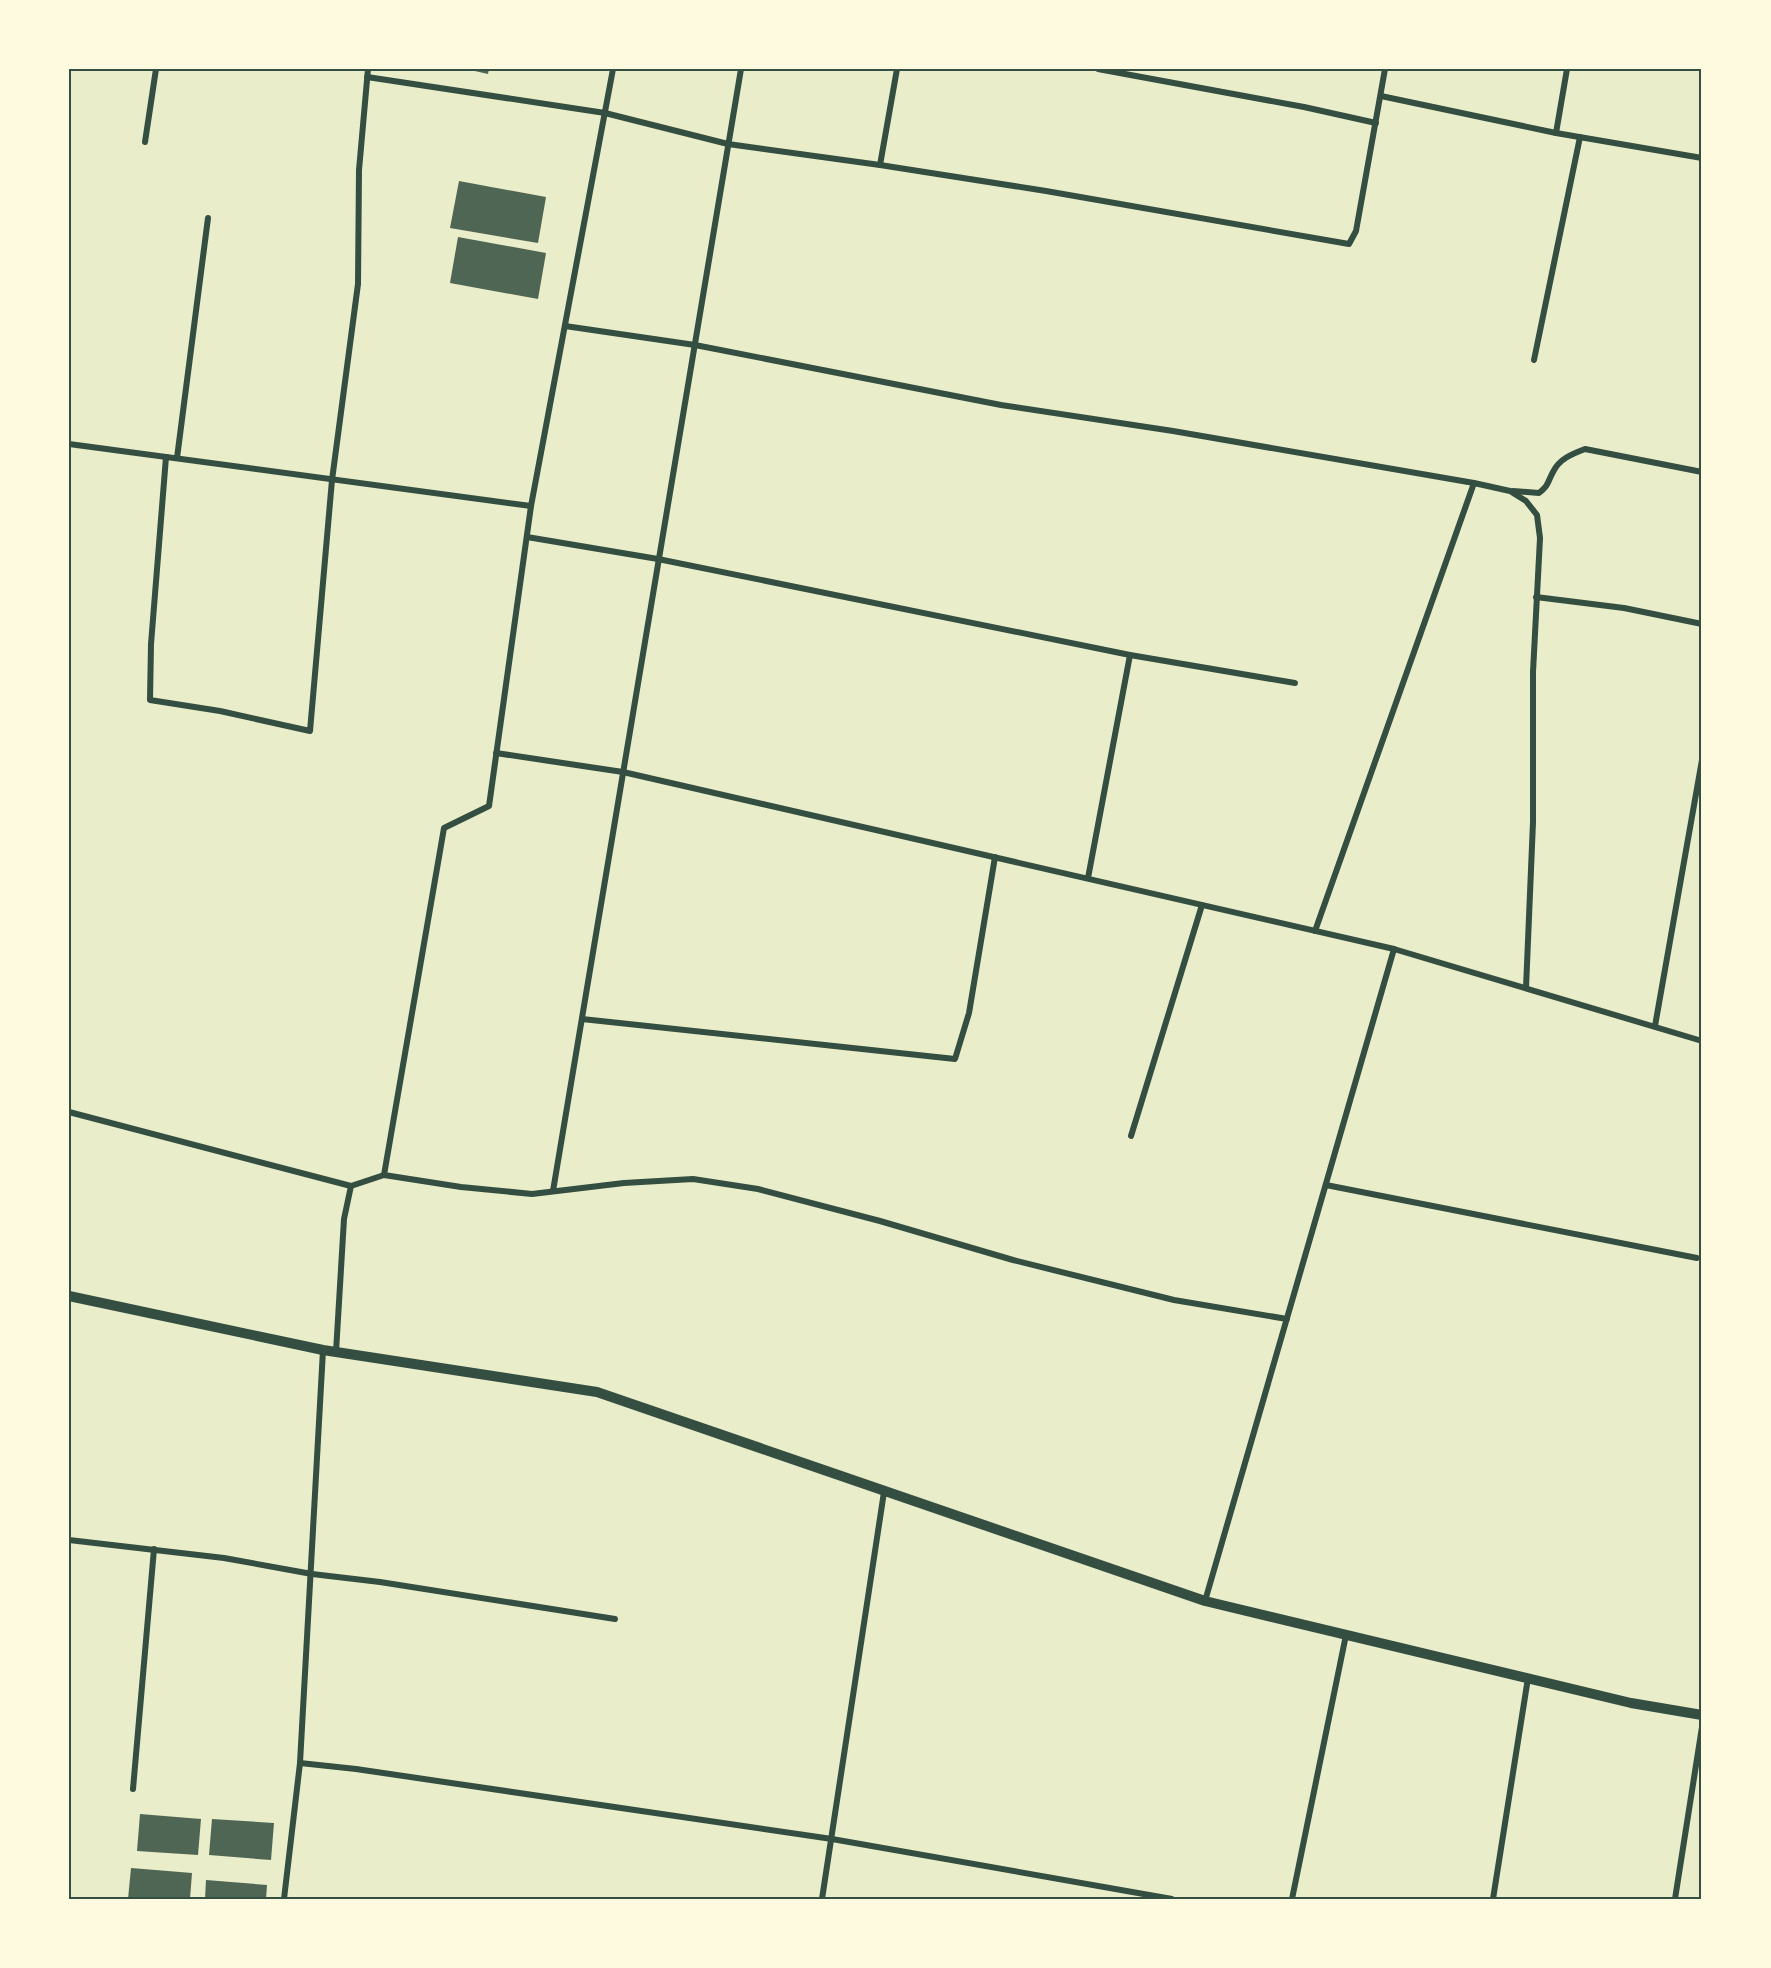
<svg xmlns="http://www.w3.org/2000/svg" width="1771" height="1968" font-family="Georgia,serif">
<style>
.building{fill:#4f6655}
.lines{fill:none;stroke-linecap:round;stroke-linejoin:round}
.minor{stroke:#344e41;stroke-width:6}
.tertiary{stroke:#344e41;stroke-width:10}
.neatline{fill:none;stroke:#344e41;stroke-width:2}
</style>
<rect width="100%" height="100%" fill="#e9edc9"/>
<g class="building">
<path d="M466,69H489L488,74Z"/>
<path d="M459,181L546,197L538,243L450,228Z"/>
<path d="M458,237L546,253L538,299L450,283Z"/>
<path d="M140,1814L201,1819L198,1855L137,1851Z"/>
<path d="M212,1819L274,1823L271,1860L209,1855Z"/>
<path d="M131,1868L192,1873L190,1899H128Z"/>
<path d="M206,1880L267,1885L266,1899H205Z"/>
</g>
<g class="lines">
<g class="minor">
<path d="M1098,69L1304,107L1376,123"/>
<path d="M367,77L605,113L728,144L880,165L1046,191L1349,244L1356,231L1385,69"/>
<path d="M1381,96L1556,133L1702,158"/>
<path d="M1556,133L1567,69"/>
<path d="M145,142L156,69"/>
<path d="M880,165L897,69"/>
<path d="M565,326L695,345L1001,405L1173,431L1474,483L1510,491L1526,501L1537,515L1540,538L1533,672V822L1526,988"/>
<path d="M1534,360L1580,137"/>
<path d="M69,444L531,506"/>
<path d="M166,457L151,644L150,700L220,711L310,731L332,480L358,284L359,170L368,69"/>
<path d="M177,458L208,218"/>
<path d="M1513,491L1539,493C1549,485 1547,483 1553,472C1559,459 1572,454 1585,449L1702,472"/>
<path d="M527,537L658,559L1130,655L1295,683"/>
<path d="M1536,597L1624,608L1702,624"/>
<path d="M496,753L623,772L1394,949L1702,1041"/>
<path d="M1088,878L1130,655"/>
<path d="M1315,931L1474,483"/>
<path d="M582,1019L955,1059L969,1013L995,857"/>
<path d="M1655,1026L1702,760"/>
<path d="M69,1112L351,1186"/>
<path d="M1131,1136L1202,905"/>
<path d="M384,1175L444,828L489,806L531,506L613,69"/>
<path d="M1326,1185L1697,1258"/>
<path d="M553,1191L741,69"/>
<path d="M336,1352L344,1219L351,1186L384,1175L461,1187L532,1194L624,1183L693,1179L758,1189L880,1221L1013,1260L1174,1300L1287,1319"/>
<path d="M69,1540L224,1558L312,1574L380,1582L615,1619"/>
<path d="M1205,1601L1394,949"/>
<path d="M300,1763L356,1769L832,1839L1172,1899"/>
<path d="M133,1789L154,1549"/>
<path d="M284,1899L300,1763L323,1350"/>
<path d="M822,1899L884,1492"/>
<path d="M1292,1899L1346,1635"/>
<path d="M1493,1899L1528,1678"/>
<path d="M1675,1899L1702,1727"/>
</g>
<path class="tertiary" d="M69,1296L323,1350L597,1392L1205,1601L1631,1703L1702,1715"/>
</g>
<rect width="1771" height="1968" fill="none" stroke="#fefae0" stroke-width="141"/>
<rect x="70" y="70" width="1630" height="1828" class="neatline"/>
</svg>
